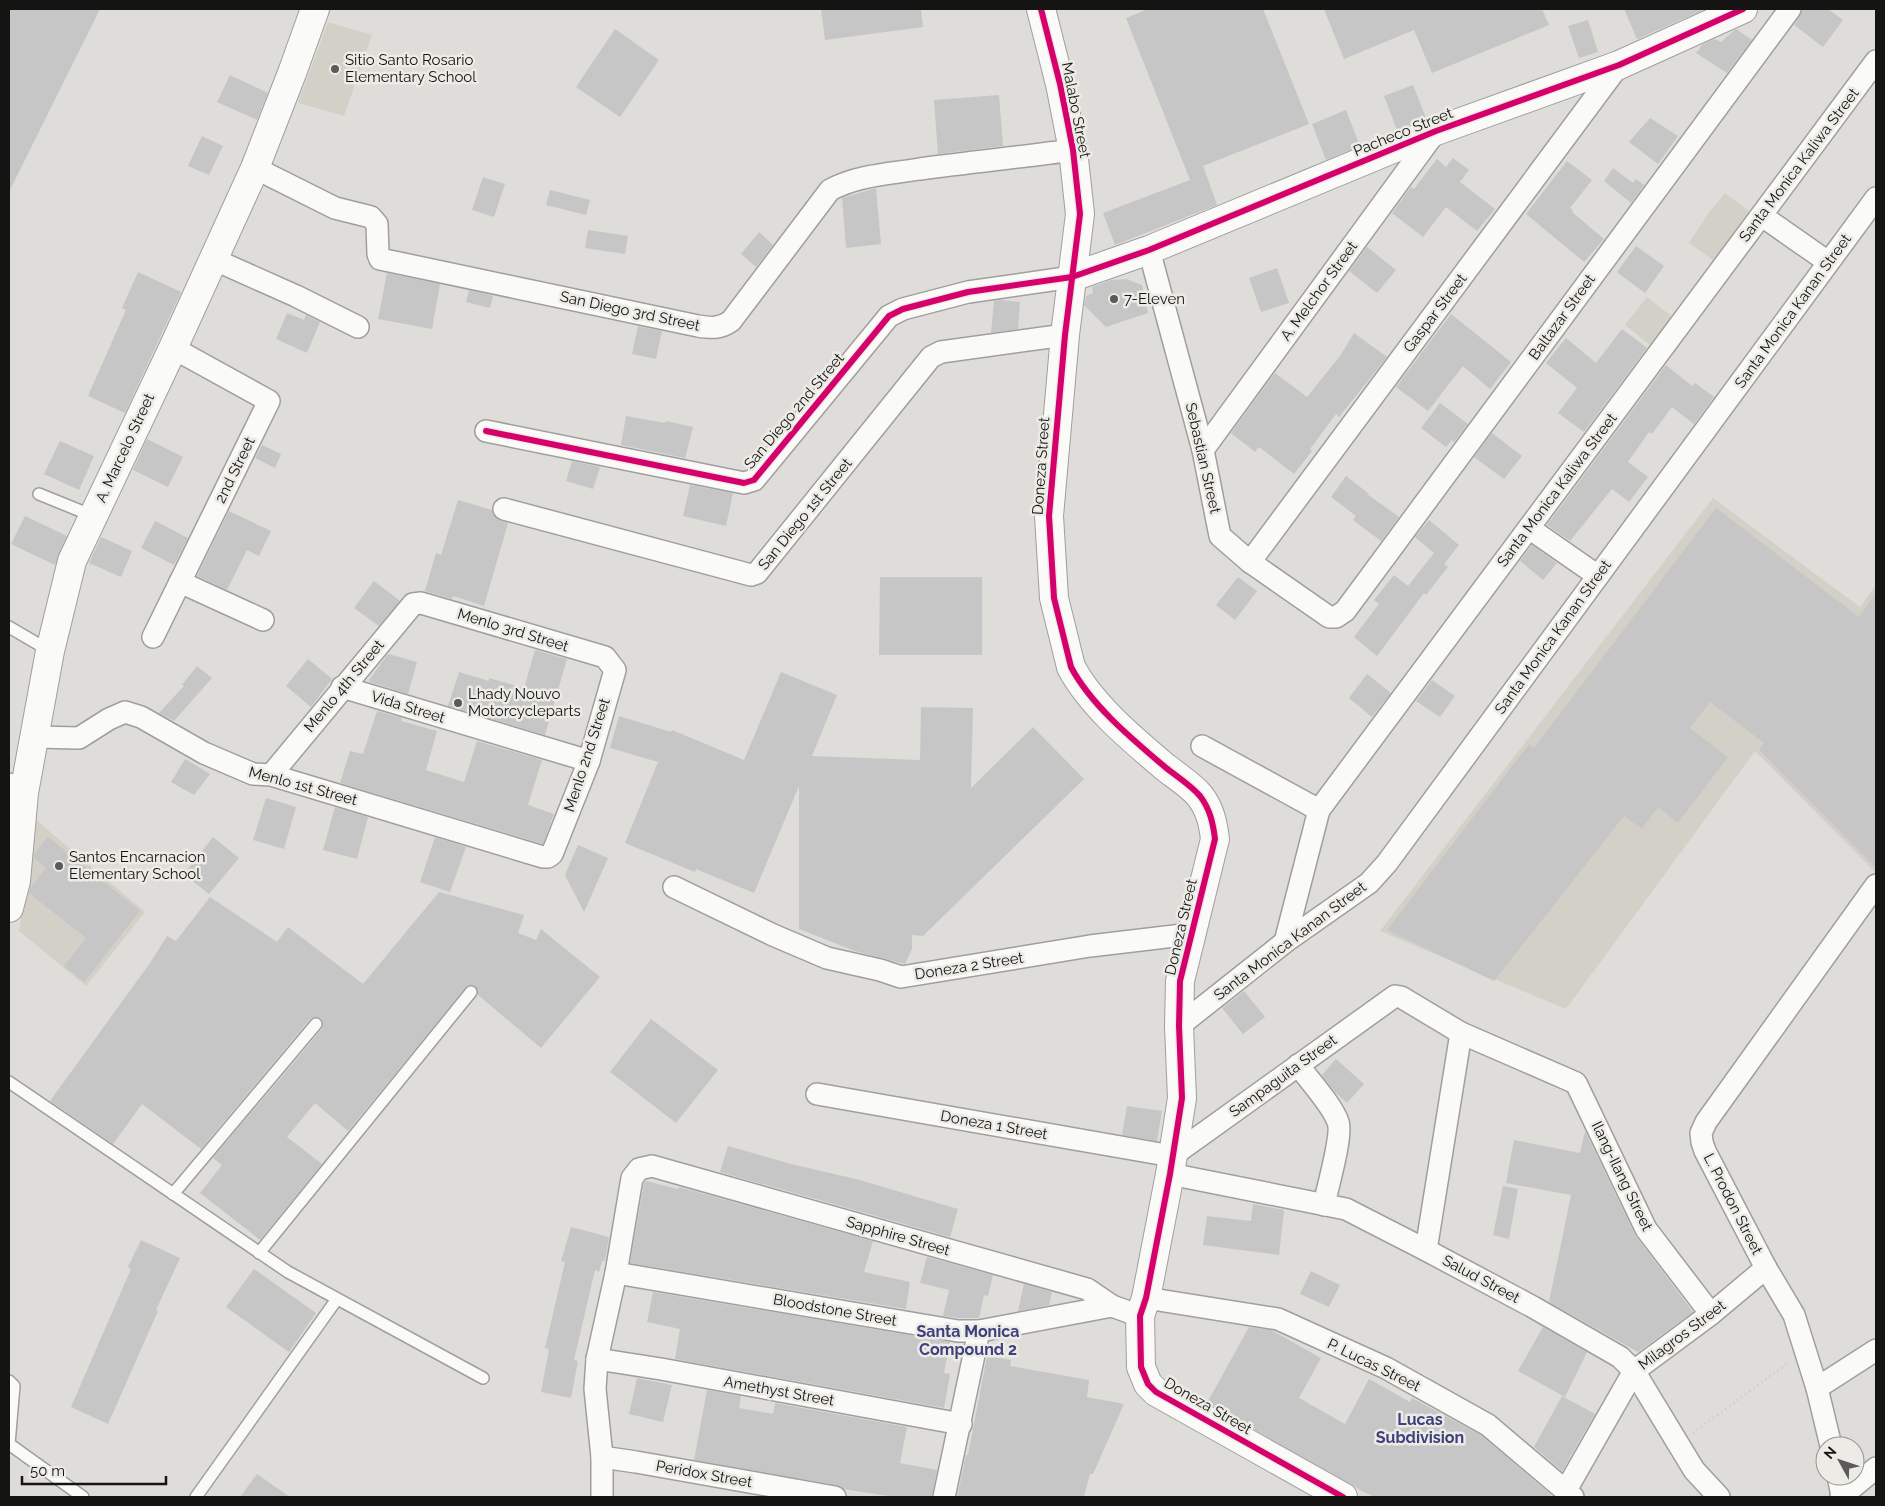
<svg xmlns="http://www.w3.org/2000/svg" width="1885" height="1506" font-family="Raleway,sans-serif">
	<rect width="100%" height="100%" fill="#deddd9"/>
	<g fill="#d2d0c7">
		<polygon points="328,22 372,35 344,116 298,103"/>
		<polygon points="1725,193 1754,215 1720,265 1689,243 1708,214"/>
		<polygon points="1647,297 1675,319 1654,348 1625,325"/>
		<polygon points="1713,498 1860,607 1876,585 1876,873 1755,751 1566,1009 1380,931"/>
		<polygon points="36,820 145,912 86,986 19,931"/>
	</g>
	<g fill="#c7c6c6">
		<polygon points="9,9 100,9 9,192"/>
		<polygon points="821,9 921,9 923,27 825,40"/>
		<polygon points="1148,9 1263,9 1309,124 1203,166 1217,205 1115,245 1103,213 1190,180 1126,18"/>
		<polygon points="1324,9 1542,9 1549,25 1432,73 1414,30 1344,59"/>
		<polygon points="1624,9 1706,9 1637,39"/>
		<polygon points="1802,9 1828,9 1843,20 1823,47 1794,25 1800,16"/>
		<polygon points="1588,20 1598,52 1579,58 1568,26"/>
		<polygon points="615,29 659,60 620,117 576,87"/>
		<polygon points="1736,29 1752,40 1727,73 1696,53 1703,44 1714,39 1721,42"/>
		<polygon points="230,75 268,93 257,120 217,102"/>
		<polygon points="1413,85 1426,118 1397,130 1384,96"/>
		<polygon points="999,95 1003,146 938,154 934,100"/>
		<polygon points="1346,110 1360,146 1326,160 1312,124"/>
		<polygon points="1650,118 1678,136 1658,164 1629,142"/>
		<polygon points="202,136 223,146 209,175 188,166"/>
		<polygon points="1453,158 1469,170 1460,182 1495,209 1477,231 1446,207 1423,237 1392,213 1411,187 1414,189 1437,159 1446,167"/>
		<polygon points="1567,161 1592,180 1570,208 1573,210 1572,212 1604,239 1584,262 1526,214"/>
		<polygon points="1613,168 1633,183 1636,179 1644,185 1631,203 1604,181"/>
		<polygon points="483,177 505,184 494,217 472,210"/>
		<polygon points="876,188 881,244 846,248 842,198"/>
		<polygon points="550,190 590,200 586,215 546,205"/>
		<polygon points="588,230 628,236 625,254 585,248"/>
		<polygon points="759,232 773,245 756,267 741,254"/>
		<polygon points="1636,246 1664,266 1645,293 1617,272"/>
		<polygon points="1367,247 1396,270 1377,293 1349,271"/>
		<polygon points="1277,268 1289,303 1261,312 1249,278"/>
		<polygon points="138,272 181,292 125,413 88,396 126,310 122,308"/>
		<polygon points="387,273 440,284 432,329 378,319"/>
		<polygon points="1126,279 1142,285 1148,313 1106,327 1084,305 1086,296 1093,293 1092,287 1111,280"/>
		<polygon points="469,290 493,296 490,308 466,302"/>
		<polygon points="1000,300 1020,302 1018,329 991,333 994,301"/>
		<polygon points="287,313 304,320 306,315 320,322 307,353 276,339"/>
		<polygon points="1451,314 1511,362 1490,389 1463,366 1428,411 1396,387"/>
		<polygon points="638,326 662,331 656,359 632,354"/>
		<polygon points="1622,329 1647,348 1584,432 1558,413 1577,388 1546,363 1566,338 1596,363"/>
		<polygon points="1354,333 1387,357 1339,417 1336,414 1310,449 1312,451 1294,474 1259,447 1255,452 1231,433 1275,373 1307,397 1340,356"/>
		<polygon points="1666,365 1692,386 1695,383 1714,397 1694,424 1672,407 1652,434 1649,432 1628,462 1648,477 1629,502 1612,489 1570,541 1547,525"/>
		<polygon points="1440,403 1468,424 1454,442 1452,440 1446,447 1421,428"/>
		<polygon points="626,416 665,423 666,421 693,427 685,458 621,445"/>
		<polygon points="1492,433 1522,456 1504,479 1474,457"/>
		<polygon points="147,439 183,457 168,487 133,470"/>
		<polygon points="60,441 94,456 79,490 44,474"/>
		<polygon points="262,445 281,454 275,468 255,458"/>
		<polygon points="572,461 600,467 593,489 566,481"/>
		<polygon points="1346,476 1368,493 1367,494 1399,517 1381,541 1353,520 1356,516 1331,497"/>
		<polygon points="690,485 733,493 726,526 683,516"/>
		<polygon points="458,500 492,510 496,518 508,523 484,606 453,596 452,599 425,591 436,553 441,555"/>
		<polygon points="1716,508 1859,617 1876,593 1876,868 1759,750 1764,743 1710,702 1690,728 1728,757 1678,823 1658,807 1642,829 1624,816 1494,981 1387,930 1529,744 1534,748"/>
		<polygon points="229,511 271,531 259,556 247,550 227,590 197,576"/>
		<polygon points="25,516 67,536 55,565 11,544"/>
		<polygon points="1429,520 1459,545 1444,564 1448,567 1426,595 1424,593 1377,656 1354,637 1379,604 1374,600 1394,575 1408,586 1434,553 1415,537"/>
		<polygon points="155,521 188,538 174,565 141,548"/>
		<polygon points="101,537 132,551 121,577 89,563"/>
		<polygon points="1532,545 1557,563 1543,580 1520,561"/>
		<polygon points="880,577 982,577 982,655 879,655"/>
		<polygon points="1238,577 1257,591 1235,620 1216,605"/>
		<polygon points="374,581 400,601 379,626 354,608"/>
		<polygon points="535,650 567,659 545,735 448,706 459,672 489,681 489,678 524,688"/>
		<polygon points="388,654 417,662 408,694 370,682 369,680"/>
		<polygon points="308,659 332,679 311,707 286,686"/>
		<polygon points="197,666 212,678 174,721 159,713 184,686 182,685"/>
		<polygon points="781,672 837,695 812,756 920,760 921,707 973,708 971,788 1033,727 1084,779 923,936 912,935 912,949 905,964 855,951 799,929 799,786 754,893 696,869 695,872 625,843 658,762 610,748 619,716 671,732 672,730 744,760"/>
		<polygon points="1367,674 1391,693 1372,717 1349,698"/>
		<polygon points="1432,680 1455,696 1440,717 1416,701"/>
		<polygon points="377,711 402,718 401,721 437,731 426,770 464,782 477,741 542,760 528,805 554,814 543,844 340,783 350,751 363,754"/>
		<polygon points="185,759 210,774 194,795 171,782"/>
		<polygon points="266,798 296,807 284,849 253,840"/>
		<polygon points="335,807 368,817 357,859 323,850"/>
		<polygon points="48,837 140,911 84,982 64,966 86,938 29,893 31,887 46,868 34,858 34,854"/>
		<polygon points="213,837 239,858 209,894 184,874"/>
		<polygon points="435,837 466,847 450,892 420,882"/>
		<polygon points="578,845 608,858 584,912 565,875"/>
		<polygon points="439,892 524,915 518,933 536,940 541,929 600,977 541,1048 478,995 478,990 476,987 468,985 348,1131 315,1103 287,1137 322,1164 260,1240 200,1193 222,1165 213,1158 322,1029 323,1022 320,1018 314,1017 310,1019 201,1149 142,1104 113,1144 50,1101 150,963 167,936 176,941 210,897 277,942 288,927 363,984"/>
		<polygon points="1244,991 1265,1017 1243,1034 1222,1008"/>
		<polygon points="651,1019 718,1070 676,1123 610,1072"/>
		<polygon points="1336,1059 1364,1084 1347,1103 1335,1092 1322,1075"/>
		<polygon points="1127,1106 1162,1111 1157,1141 1122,1135"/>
		<polygon points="1585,1131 1635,1235 1693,1312 1638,1352 1549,1302 1571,1195 1506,1183 1514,1140 1580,1153"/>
		<polygon points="728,1146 791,1164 856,1179 958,1209 950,1237 720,1172"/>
		<polygon points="646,1181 678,1189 679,1187 873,1241 864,1272 910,1282 906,1309 630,1263 644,1183"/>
		<polygon points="1503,1186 1518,1189 1509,1239 1493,1235"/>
		<polygon points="1253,1204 1284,1210 1279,1255 1203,1245 1207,1216 1251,1221"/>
		<polygon points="571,1227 609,1237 605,1261 602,1261 599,1272 595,1270 574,1360 578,1361 571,1398 541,1392 549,1349 545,1348 565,1262 561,1261"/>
		<polygon points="141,1240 180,1258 156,1310 158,1311 108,1424 71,1407 131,1269 128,1267"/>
		<polygon points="927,1257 993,1275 988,1296 984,1295 979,1318 959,1318 943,1316 949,1290 920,1283"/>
		<polygon points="254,1269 316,1313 289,1352 226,1307"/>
		<polygon points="1311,1271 1340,1285 1329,1307 1300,1294"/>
		<polygon points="1024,1284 1052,1292 1049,1305 1018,1311"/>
		<polygon points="653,1292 950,1342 944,1373 950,1374 944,1408 675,1359 680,1329 647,1322"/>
		<polygon points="1249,1327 1271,1330 1321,1358 1299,1398 1345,1424 1369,1379 1410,1402 1412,1398 1481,1435 1551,1495 1549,1497 1374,1497 1362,1491 1207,1403"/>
		<polygon points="1543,1327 1587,1352 1565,1397 1518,1371"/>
		<polygon points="987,1356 1011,1360 1010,1366 1089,1380 1087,1397 1124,1404 1093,1474 1090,1474 1084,1497 957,1497 966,1455 968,1455"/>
		<polygon points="637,1378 672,1385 663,1422 629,1414"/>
		<polygon points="707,1390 741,1396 739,1408 773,1414 775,1403 907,1427 900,1463 937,1470 932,1497 896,1497 862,1492 844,1489 837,1485 694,1460"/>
		<polygon points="1562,1396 1595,1414 1562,1471 1534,1447"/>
		<polygon points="257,1474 290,1497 240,1497"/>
	</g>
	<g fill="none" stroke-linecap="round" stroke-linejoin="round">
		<g stroke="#a09f9c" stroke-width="14">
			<g id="service">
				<polyline points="39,494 93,516"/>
				<polyline points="9,627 50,651"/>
				<polyline points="9,1082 288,1272 483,1378"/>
				<polyline points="173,1194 316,1024"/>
				<polyline points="259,1253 471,992"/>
				<polyline points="9,1381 14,1386 9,1444"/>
				<polyline points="9,1444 83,1497"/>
				<polyline points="196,1497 337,1299"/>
			</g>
		</g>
		<g stroke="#a09f9c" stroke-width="24">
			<g id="minor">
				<path d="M255 168 335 208 371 217 377 224 378 254 380 259 698 326C711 328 720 329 731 321L830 190C858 175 889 174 920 169 971 162 1022 157 1073 150"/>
				<polyline points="1762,216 1828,262"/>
				<polyline points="1149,250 1203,450 1220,536 1250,562 1329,617 1336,617 1345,611 1790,9"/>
				<polyline points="213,259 296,296 358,327"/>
				<polyline points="486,431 744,483 754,480 889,316 903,309 968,292 1072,277"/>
				<polyline points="1203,450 1436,131"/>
				<polyline points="504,509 751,575 757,573 931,357 941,352 1065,335"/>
				<polyline points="1529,528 1598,576"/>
				<polyline points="1250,562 1619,65"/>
				<polyline points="180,582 263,620"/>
				<polyline points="153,637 269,401 173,348"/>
				<polyline points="342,687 589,761"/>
				<polyline points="35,737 79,738 109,719 125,712 141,717 204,753 253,774 271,775 543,857 548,857 552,854 589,761 615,670 605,657 421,603 413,604 271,775"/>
				<polyline points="1202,746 1319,810"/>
				<polyline points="9,784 24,793"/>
				<polyline points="674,887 773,935 827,958 880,970 901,977 1090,946 1191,934"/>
				<polyline points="1285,942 1319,810 1876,61"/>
				<polyline points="1179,1026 1285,942 1369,883 1387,863 1876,198"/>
				<path d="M1298 1065C1309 1080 1333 1106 1338 1122 1343 1135 1327 1189 1324 1205"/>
				<polyline points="817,1094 1172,1156 1395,996 1401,997 1461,1033 1576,1083 1646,1229 1711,1314"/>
				<polyline points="1170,1174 1346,1209 1426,1250 1533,1307 1620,1357 1634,1371 1694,1470 1719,1497"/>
				<polyline points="1426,1250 1461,1033"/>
				<polyline points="616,1273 958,1331 979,1331 1112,1306"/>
				<polyline points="1146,1298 1278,1319 1386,1368 1488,1425 1573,1497"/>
				<polyline points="597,1359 661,1369 961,1424"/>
				<polyline points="1817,1388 1876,1350"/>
				<polyline points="1831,1446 1817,1388 1794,1315 1766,1268 1705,1151 1702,1142 1701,1133 1706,1122 1876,885"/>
				<polyline points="602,1457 636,1462 835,1497"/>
				<polyline points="1838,1476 1842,1496"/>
				<polyline points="1566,1490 1634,1371 1711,1314 1766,1268"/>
				<polyline points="602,1497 602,1457 595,1389 597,1359 616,1273 632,1178 639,1169 652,1166 1087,1289 1112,1306 1140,1316"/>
				<polyline points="944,1497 979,1331"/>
				<polyline points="1841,1497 1876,1468"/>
			</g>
		</g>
		<g stroke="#a09f9c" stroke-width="30">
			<g id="tertiary">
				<path d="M1041 9 1060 84 1073 150 1080 214 1065 335 1049 516 1054 598 1071 667C1091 705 1132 739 1165 767 1176 776 1191 785 1200 796 1210 809 1213 823 1215 839L1180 981 1179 1026 1182 1098 1170 1174 1146 1298 1140 1316 1141 1367 1148 1384 1156 1392 1343 1497"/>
				<polyline points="1072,277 1149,250 1436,131 1619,65 1743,9"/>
				<polyline points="9,908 16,881 24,793 50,651 72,561 173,348 255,168 292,73 315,9"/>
			</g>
		</g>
		<polyline stroke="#cacaca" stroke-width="3" stroke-dasharray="1 4" stroke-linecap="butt" points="1693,1433 1788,1363"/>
		<use href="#service" stroke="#fafaf9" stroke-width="11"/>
		<use href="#minor" stroke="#fafaf9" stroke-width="21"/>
		<use href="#tertiary" stroke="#fafaf9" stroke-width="28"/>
		<g stroke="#ecebe5" stroke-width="9">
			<g id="cycleway">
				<path d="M1041 9 1060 84 1073 150 1080 214 1065 335 1049 516 1054 598 1071 667C1091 705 1132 739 1165 767 1176 776 1191 785 1200 796 1210 809 1213 823 1215 839L1180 981 1179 1026 1182 1098 1170 1174 1146 1298 1140 1316 1141 1367 1148 1384 1156 1392 1343 1497"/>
				<polyline points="486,431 744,483 754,480 889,316 903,309 968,292 1072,277 1149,250 1436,131 1619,65 1743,9"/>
			</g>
		</g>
		<use href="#cycleway" stroke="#d6006c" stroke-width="6"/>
	</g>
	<g fill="#5b5a58" stroke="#ecebe5" stroke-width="2">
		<circle cx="335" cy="69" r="5"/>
		<circle cx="1114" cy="299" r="5"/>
		<circle cx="458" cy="703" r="5"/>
		<circle cx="59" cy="866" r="5"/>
	</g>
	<g text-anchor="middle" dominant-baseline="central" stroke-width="5" stroke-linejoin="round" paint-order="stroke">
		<g font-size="15" fill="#141412" stroke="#ecebe5" text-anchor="start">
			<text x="345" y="60">Sitio Santo Rosario<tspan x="345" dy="17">Elementary School</tspan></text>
			<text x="1124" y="299">7-Eleven</text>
			<text x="468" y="694">Lhady Nouvo<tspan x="468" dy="17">Motorcycleparts</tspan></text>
			<text x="69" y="857">Santos Encarnacion<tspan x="69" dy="17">Elementary School</tspan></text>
		</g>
		<g font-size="15" fill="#141412" stroke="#ecebe5">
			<text transform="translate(1076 110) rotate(79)">Malabo Street</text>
			<text transform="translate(1403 132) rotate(-22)">Pacheco Street</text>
			<text transform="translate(1799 165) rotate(-53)">Santa Monica Kaliwa Street</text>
			<text transform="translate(1319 291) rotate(-54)">A. Melchor Street</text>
			<text transform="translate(630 311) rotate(12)">San Diego 3rd Street</text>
			<text transform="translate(1793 311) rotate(-54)">Santa Monica Kanan Street</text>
			<text transform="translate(1435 313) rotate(-53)">Gaspar Street</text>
			<text transform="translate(1562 317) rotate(-54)">Baltazar Street</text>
			<text transform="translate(794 411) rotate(-50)">San Diego 2nd Street</text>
			<text transform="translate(125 448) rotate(-65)">A. Marcelo Street</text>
			<text transform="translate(1203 458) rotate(77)">Sebastian Street</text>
			<text transform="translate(1041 466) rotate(-86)">Doneza Street</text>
			<text transform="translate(235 470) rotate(-64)">2nd Street</text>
			<text transform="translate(1557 490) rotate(-53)">Santa Monica Kaliwa Street</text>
			<text transform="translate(805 514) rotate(-51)">San Diego 1st Street</text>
			<text transform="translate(513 630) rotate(17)">Menlo 3rd Street</text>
			<text transform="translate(1553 637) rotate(-54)">Santa Monica Kanan Street</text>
			<text transform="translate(344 686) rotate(-50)">Menlo 4th Street</text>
			<text transform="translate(408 707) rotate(17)">Vida Street</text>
			<text transform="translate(587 755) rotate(-72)">Menlo 2nd Street</text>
			<text transform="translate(303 786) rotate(15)">Menlo 1st Street</text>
			<text transform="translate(1181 927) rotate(-77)">Doneza Street</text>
			<text transform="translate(1290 941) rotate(-37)">Santa Monica Kanan Street</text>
			<text transform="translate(969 966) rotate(-9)">Doneza 2 Street</text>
			<text transform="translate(1283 1076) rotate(-36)">Sampaguita Street</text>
			<text transform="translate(994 1125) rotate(10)">Doneza 1 Street</text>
			<text transform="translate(1622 1176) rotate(64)">Ilang-Ilang Street</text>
			<text transform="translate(1733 1204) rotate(63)">L. Prodon Street</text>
			<text transform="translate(898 1236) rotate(16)">Sapphire Street</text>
			<text transform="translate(1481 1279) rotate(28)">Salud Street</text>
			<text transform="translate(835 1310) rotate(10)">Bloodstone Street</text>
			<text transform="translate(1682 1335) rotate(-37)">Milagros Street</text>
			<text transform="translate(1374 1365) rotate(26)">P. Lucas Street</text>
			<text transform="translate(779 1391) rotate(10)">Amethyst Street</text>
			<text transform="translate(1208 1406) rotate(30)">Doneza Street</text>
			<text transform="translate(704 1474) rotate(10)">Peridox Street</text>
		</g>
		<g font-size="16" font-weight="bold" fill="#3f417e" stroke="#ecebe5">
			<text x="968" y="1331">Santa Monica<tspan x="968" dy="18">Compound 2</tspan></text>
			<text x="1420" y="1419">Lucas<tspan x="1420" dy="18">Subdivision</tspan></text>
		</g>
	</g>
	<rect width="1885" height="1506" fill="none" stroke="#141412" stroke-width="20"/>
	<g transform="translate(1840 1461) rotate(310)"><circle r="24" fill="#ecebe5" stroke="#969591"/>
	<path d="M0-4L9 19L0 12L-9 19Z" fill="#5b5a58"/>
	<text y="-8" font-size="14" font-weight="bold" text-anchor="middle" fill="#141412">N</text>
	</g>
	<path d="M22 1476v8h144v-8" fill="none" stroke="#141412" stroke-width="2.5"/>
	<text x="30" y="1476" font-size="15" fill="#141412" stroke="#ecebe5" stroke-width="4" paint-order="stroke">50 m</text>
</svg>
